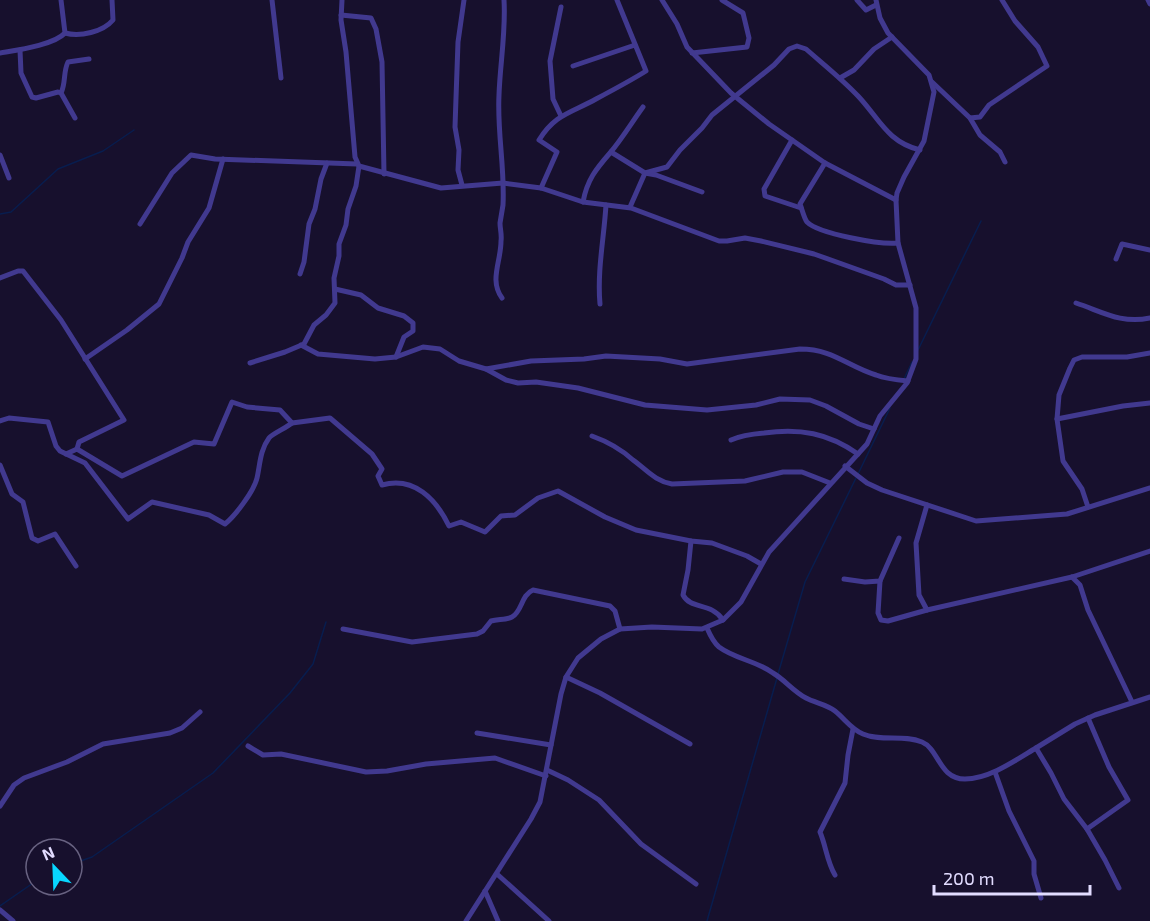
<svg xmlns="http://www.w3.org/2000/svg" width="1150" height="921" font-family="'Exo 2',sans-serif">
	<rect width="100%" height="100%" fill="#17102d"/>
	<g fill="none" stroke-linecap="round" stroke-linejoin="round">
		<g stroke="#081d4e" stroke-width="1.5">
			<polyline points="0,214 11,212 58,169 103,151 134,130"/>
			<polyline points="918,350 981,221"/>
			<polyline points="904,379 912,362"/>
			<polyline points="858,474 890,408"/>
			<polyline points="778,674 805,582 856,478"/>
			<polyline points="72,864 92,857 213,773 290,693 313,664 326,622"/>
			<polyline points="0,906 36,881"/>
			<polyline points="707,921 777,678"/>
		</g>
		<g stroke="#41398f" stroke-width="5">
			<polyline points="272,0 281,78"/>
			<polyline points="342,0 341,20 346,52 355,157 359,166 441,188 503,183 541,188 583,202 631,208 719,241 727,241 745,238 761,241 814,254 884,279 896,285 910,285"/>
			<polyline points="662,0 677,24 687,47 731,93 769,124 825,163 896,200"/>
			<polyline points="857,0 866,10 876,5"/>
			<polyline points="1148,0 1150,4"/>
			<polyline points="341,15 371,18 376,29 382,62 384,174"/>
			<path d="M65 33C80 37 103 32 113 20L112 0"/>
			<polyline points="20,50 21,73 32,97 36,98 58,92 61,93 75,118"/>
			<path d="M0 53C17 50 54 45 65 33L61 0"/>
			<polyline points="692,53 747,47 749,38 743,13 722,0"/>
			<polyline points="573,66 635,45"/>
			<polyline points="840,78 854,70 874,49 892,37"/>
			<polyline points="932,82 970,118 980,135 1000,152 1005,162"/>
			<path d="M61 93C66 83 63 72 68 62L89 59"/>
			<polyline points="561,116 553,99 550,61 561,7"/>
			<polyline points="970,118 980,117 989,105 1047,66 1038,47 1015,21 1002,0"/>
			<polyline points="792,140 764,189 765,196 801,208"/>
			<polyline points="611,152 645,173 656,175 702,192"/>
			<polyline points="0,155 9,178"/>
			<path d="M825 163 800 204C802 209 804 218 807 222 819 234 881 245 898 243"/>
			<polyline points="462,185 458,170 459,150 455,127 456,98 458,42 464,0"/>
			<path d="M541 188 557 152 539 140C555 114 571 113 596 99 613 90 630 81 646 71L617 0"/>
			<path d="M583 202C587 180 596 169 610 153 622 139 632 122 643 107"/>
			<path d="M630 207 645 173 667 167 680 150 702 128 712 115 774 65 789 49 797 46 806 49C823 64 842 79 858 96 879 118 887 142 920 150"/>
			<polyline points="140,224 172,173 191,155 215,159 357,164"/>
			<polyline points="1116,259 1122,244 1150,250"/>
			<polyline points="300,274 304,262 309,224 315,209 321,179 327,163"/>
			<polyline points="0,278 18,271 23,271 61,320 124,420 79,442 77,449"/>
			<polyline points="335,289 361,295 378,308 404,316 413,323 413,331 404,337 396,357"/>
			<path d="M502 298C489 280 501 262 501 241 502 235 500 229 500 223 501 217 502 211 503 205 505 168 497 132 499 95 500 64 506 32 504 0"/>
			<path d="M1076 303C1103 312 1121 324 1150 318"/>
			<path d="M600 304C597 271 604 238 606 205"/>
			<polyline points="301,345 318,354 375,359 396,357 423,347 440,349 459,361 486,369 506,380 518,383 536,382 578,388 645,405 707,410 756,405 780,399 810,400 826,406 859,424 874,429"/>
			<polyline points="85,359 127,330 159,304 182,258 188,242 209,208 223,159"/>
			<polyline points="250,363 285,352 304,344 314,325 326,315 335,303 334,278 339,256 339,244 346,225 348,209 356,186 359,166"/>
			<path d="M486 369 531 361 584 359 606 356 660 359 687 364 800 349C833 349 847 366 876 375 886 379 897 380 908 381"/>
			<polyline points="1057,419 1123,406 1150,403"/>
			<path d="M0 421 9 418 48 422 56 446 60 451 85 463 128 519 152 502 209 515 225 524C235 516 254 491 257 478 260 465 260 450 269 438 272 434 286 428 292 423"/>
			<path d="M592 436C606 441 622 450 633 460 647 470 655 481 672 484L745 481 783 472H802L830 483"/>
			<path d="M731 440C742 435 752 434 764 433 800 428 828 433 858 454"/>
			<path d="M66 454 77 449 122 476 194 442 214 444 232 402 247 407 280 410 292 423 330 418 372 454 382 469 378 476 382 485C414 476 436 499 449 526L461 522 485 532 501 516 515 515 538 498 558 491 605 517 636 530 691 541 712 543 747 556 761 564"/>
			<polyline points="0,465 12,494 23,502 32,538 38,541 55,534 76,566"/>
			<polyline points="845,466 867,483 882,490 976,521 1067,514 1150,488"/>
			<polyline points="1088,507 1082,489 1063,461 1057,419 1059,395 1070,368 1074,360 1082,357 1127,357 1150,353"/>
			<path d="M691 541 688 570 683 595C691 610 711 602 723 620"/>
			<polyline points="1072,577 1080,585 1088,610 1132,702"/>
			<polyline points="844,579 865,582 880,581 899,538"/>
			<polyline points="880,581 878,613 881,620 888,621 927,610 1072,577 1150,551"/>
			<polyline points="927,610 919,595 916,543 927,505"/>
			<path d="M707 628C710 635 713 642 719 647 735 659 757 661 773 673 785 680 793 691 806 698 815 703 826 704 835 711 845 719 851 729 863 734 882 742 903 734 922 742 939 749 939 779 965 779 989 779 1016 760 1036 748L1051 773 1064 799 1087 829 1105 860 1119 888"/>
			<path d="M343 629 412 642 477 634 483 631 491 621C498 619 506 620 512 617 522 612 521 595 533 590L610 606 615 611 620 629"/>
			<polyline points="566,677 600,693 690,744"/>
			<polyline points="477,733 551,745"/>
			<polyline points="248,746 263,755 281,754 366,772 387,771 426,764 495,758 546,776"/>
			<polyline points="1036,748 1075,724 1095,715 1150,697"/>
			<polyline points="547,770 568,780 599,800 641,844 696,884"/>
			<polyline points="995,772 1009,811 1034,861 1034,874 1041,898"/>
			<polyline points="0,806 14,785 24,778 67,762 103,744 170,733 182,728 200,712"/>
			<polyline points="1087,829 1128,800 1109,767 1088,718"/>
			<polyline points="497,874 549,921"/>
			<path d="M835 875C827 862 826 846 820 832L845 783 848 755 853 729"/>
			<polyline points="485,891 498,921"/>
			<polyline points="0,910 13,921"/>
			<polyline points="466,921 531,819 540,802 561,694 566,677 578,658 601,639 620,629 652,627 702,629 723,620 741,602 769,552 867,444 880,416 907,383 916,359 916,308 898,243 896,200 897,193 904,177 924,141 934,92 929,75 888,33 880,18 876,0"/>
		</g>
	</g>
	<g transform="translate(54 867) rotate(337)"><circle r="28" fill="#17102d" stroke="#686281" stroke-width="1.5"/>
	<path d="M0-4.5L10 22L0 15L-10 22Z" fill="#08d7ff"/>
	<text y="-9" font-size="16" font-weight="bold" text-anchor="middle" fill="#e2dcff">N</text>
	</g>
	<path d="M934 885v9h156v-9" fill="none" stroke="#e2dcff" stroke-width="3"/>
	<text x="943" y="885" font-size="18" fill="#e2dcff" stroke="#17102d" stroke-width="4.5" paint-order="stroke">200 m</text>
</svg>
